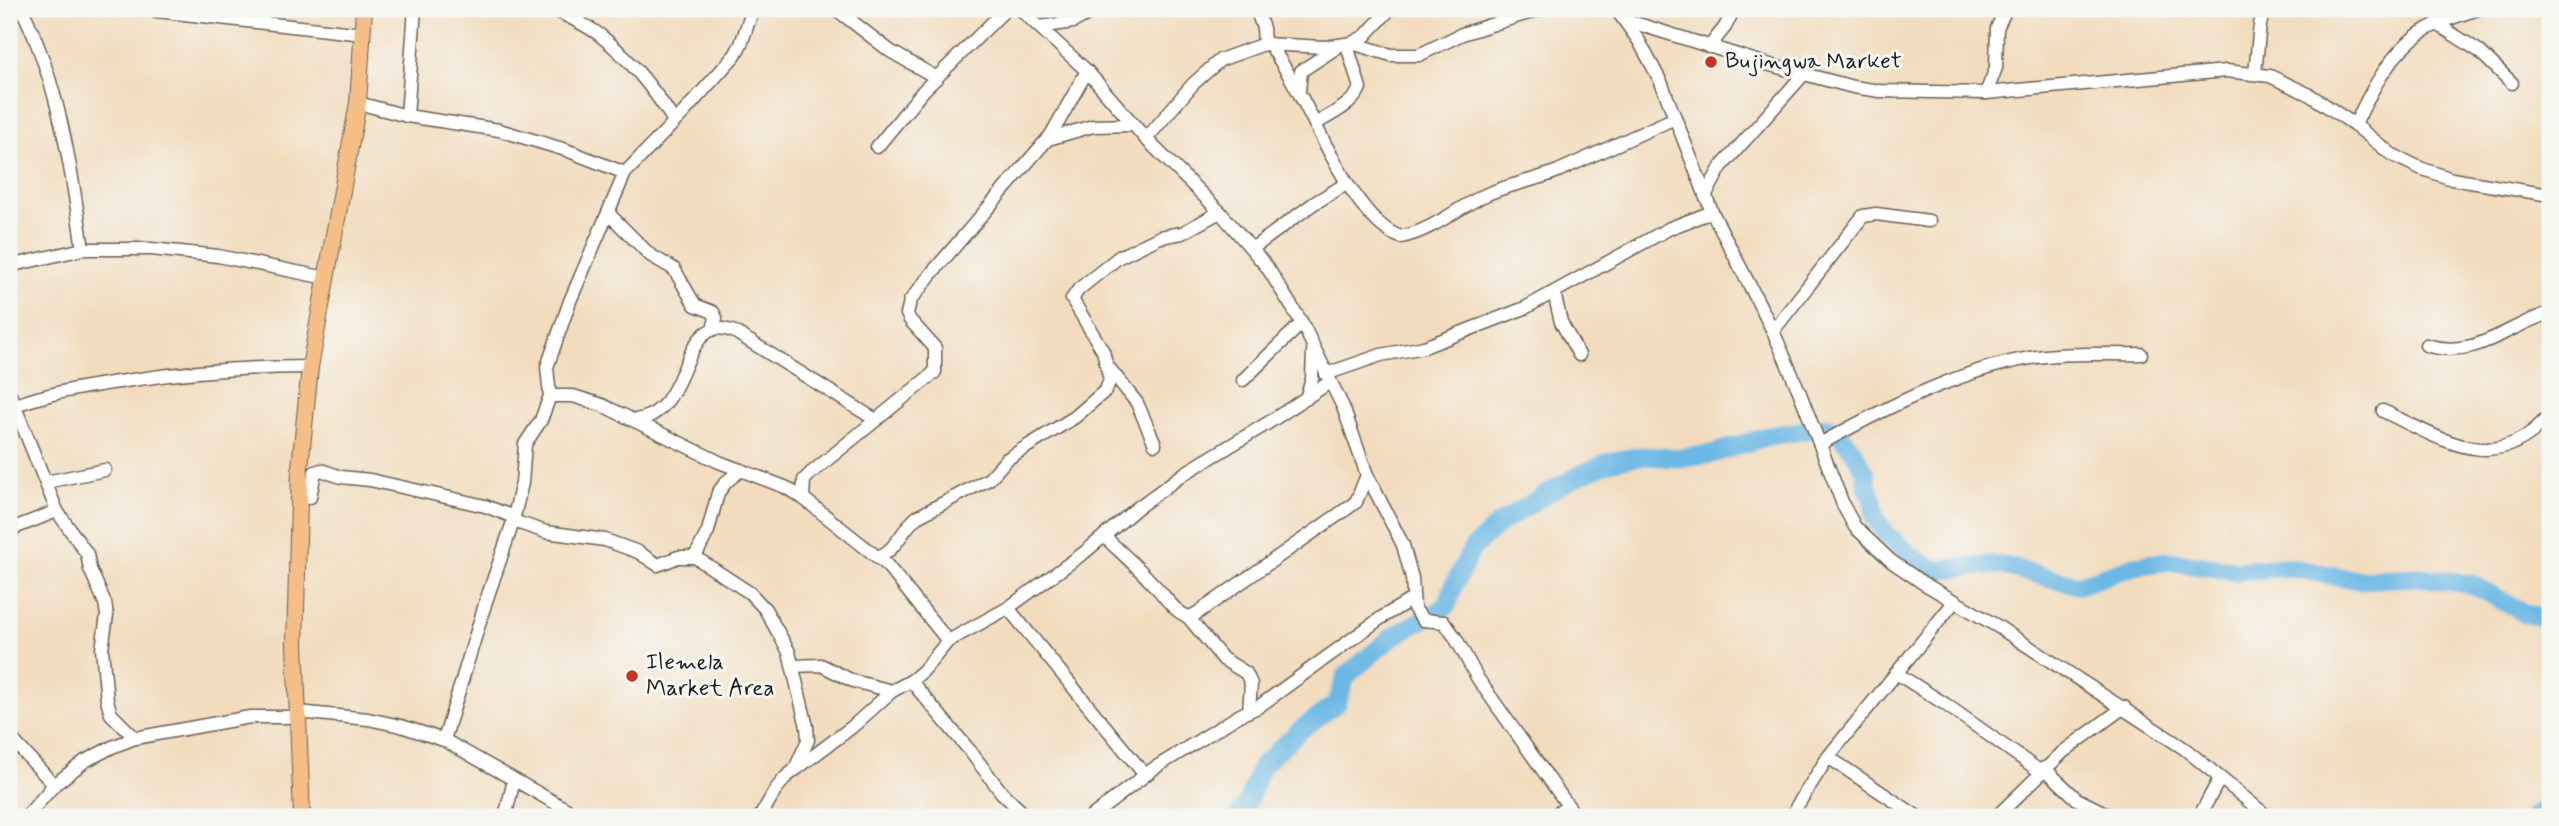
<svg xmlns="http://www.w3.org/2000/svg" width="2559" height="826" font-family="Mynerve,sans-serif">
	<rect width="100%" height="100%" fill="#f6f6f2"/>
	<filter id="ink" filterUnits="userSpaceOnUse"><feTurbulence type="fractalNoise" baseFrequency=".0143" numOctaves="2"/><feDisplacementMap in="SourceGraphic" scale="14" xChannelSelector="R" yChannelSelector="G"/><feConvolveMatrix kernelMatrix="1 2 1 2 8 2 1 2 1" color-interpolation-filters="sRGB"/></filter>
	<filter id="wash" filterUnits="userSpaceOnUse"><feTurbulence type="fractalNoise" baseFrequency=".00686" numOctaves="4" result="noise"/><feDisplacementMap in="SourceGraphic" scale="28" xChannelSelector="R" yChannelSelector="G"/><feGaussianBlur stdDeviation="1.57" result="paint"/><feColorMatrix in="noise" values="0 0 0 0 0 0 0 0 0 0 0 0 0 0 0 0 0 1.4 0 .05"/><feComposite in="paint" operator="in"/></filter>
	<g filter="url(#wash)">
		<rect width="100%" height="100%" fill="#f2dcbd"/>
		<g fill="none" stroke-linecap="round" stroke-linejoin="round">
			<g stroke="#6cb8e5" stroke-width="19">
				<polyline points="1237,817 1247,803 1262,765 1299,731 1337,703 1346,676 1392,637 1447,606 1454,585 1472,549 1500,523 1554,489 1582,474 1609,462 1640,456 1681,458 1712,454 1768,436 1827,427 1839,434 1854,452 1865,472 1868,489 1873,500 1875,518 1886,534 1914,558 1936,570 1988,565 2004,566 2078,585 2135,566 2168,561 2238,571 2285,567 2358,580 2419,577 2474,585 2524,613 2542,618 2550,614"/>
				<polyline points="2532,817 2550,806"/>
			</g>
		</g>
	</g>
	<g filter="url(#ink)">
		<g fill="none" stroke-linecap="round" stroke-linejoin="round">
			<g stroke="#675f54" stroke-width="15">
				<g id="minor">
					<path d="M22 9C59 85 71 166 83 249"/>
					<polyline points="139,9 363,34"/>
					<path d="M553 9C569 17 587 25 601 36 629 58 655 91 674 121"/>
					<polyline points="836,9 890,51 937,78"/>
					<polyline points="1020,9 1087,71 1146,139 1220,212 1267,267 1302,323 1343,407 1367,475 1403,545 1412,578 1414,608 1423,620 1444,622 1455,637 1478,679 1576,817"/>
					<polyline points="1256,9 1263,28 1264,44"/>
					<polyline points="1616,9 1639,41 1661,82 1712,212 1773,331 1799,391 1844,507 1855,527 1891,561 1923,583 1997,626 2185,749 2268,817"/>
					<polyline points="2420,9 2452,18"/>
					<polyline points="1625,20 1763,63 1853,87 1880,91 1986,93 2226,71 2270,76 2310,95 2355,125 2391,154 2420,168 2452,179 2550,195"/>
					<polyline points="2437,24 2479,51 2512,83"/>
					<polyline points="1040,27 1073,22 1097,9"/>
					<polyline points="1352,43 1391,55 1419,55 1462,34 1541,9"/>
					<path d="M1270 44C1280 61 1291 77 1300 95 1321 133 1358 223 1401 237 1432 231 1457 208 1485 195 1509 184 1534 181 1558 171L1675 118"/>
					<polyline points="1709,47 1725,27 1734,9"/>
					<polyline points="2255,73 2260,24 2265,9"/>
					<polyline points="1299,91 1301,71 1336,48"/>
					<polyline points="1986,93 1996,68 1997,28 2006,9"/>
					<polyline points="358,103 407,116 499,130 566,150 625,173"/>
					<polyline points="407,116 415,9"/>
					<path d="M1315 124C1330 115 1353 105 1360 88L1347 45"/>
					<path d="M2355 125C2370 92 2391 52 2422 32 2440 21 2459 15 2478 9"/>
					<polyline points="1048,139 1093,126 1133,125"/>
					<polyline points="1146,139 1193,84 1220,60 1264,44 1325,47 1352,43 1365,36 1390,9"/>
					<polyline points="877,147 923,91 1006,9"/>
					<polyline points="1705,196 1721,167 1804,74"/>
					<polyline points="609,214 650,255 674,269 695,305 713,312 716,318 713,329"/>
					<polyline points="1253,248 1313,204 1346,184"/>
					<polyline points="9,266 83,249 151,249 218,256 326,278"/>
					<polyline points="1554,293 1561,322 1579,355"/>
					<polyline points="1773,331 1863,216 1876,214 1929,221"/>
					<path d="M2426 345C2476 360 2506 326 2550 313"/>
					<polyline points="1109,368 1137,403 1155,444"/>
					<polyline points="1326,374 1381,355 1424,347 1525,308 1670,228 1712,212"/>
					<polyline points="1243,380 1302,323"/>
					<polyline points="9,392 57,511 87,554 90,569 105,603 107,615 102,649 107,700 111,714 135,738"/>
					<polyline points="550,396 573,396 602,405 719,462 785,487 803,498 886,564 948,641"/>
					<polyline points="1306,399 1312,379 1313,351"/>
					<path d="M10 407C50 392 90 386 132 380 192 371 250 367 310 367"/>
					<path d="M2383 411C2444 440 2497 478 2550 414"/>
					<path d="M636 420C686 413 680 339 714 329 720 327 729 330 735 332L876 420"/>
					<path d="M1820 444C1885 408 1970 364 2045 356 2076 352 2110 355 2141 354"/>
					<polyline points="46,482 105,470"/>
					<polyline points="803,498 804,480 811,473 935,372 935,348 910,320 907,314 910,301 931,274 1051,135 1087,71"/>
					<polyline points="299,500 310,497 315,472 321,470 341,477 370,480 437,495 485,506 514,517"/>
					<polyline points="513,521 546,532 605,540 638,552 658,565 678,557 695,557 750,593 765,609 789,652 807,727 808,740 795,769"/>
					<polyline points="9,530 57,511"/>
					<path d="M1104 536C1120 552 1137 566 1152 583 1165 595 1172 610 1188 617L1196 614 1345 510 1356 502 1367 475"/>
					<polyline points="695,557 708,531 718,493 726,482 741,470"/>
					<path d="M878 557C897 550 902 529 917 517L989 479 1007 459 1075 417 1106 390 1110 380 1103 351 1072 299 1079 289 1119 257 1160 237 1182 233 1220 212"/>
					<polyline points="1008,608 1145,775"/>
					<polyline points="1188,617 1223,659 1246,673 1251,684 1249,711"/>
					<polyline points="792,666 821,665 853,681 892,691"/>
					<polyline points="1896,673 1945,704 2041,772"/>
					<polyline points="911,681 970,751 1002,793 1027,817"/>
					<polyline points="298,712 368,719 401,726 444,740 580,817"/>
					<polyline points="9,736 54,785"/>
					<polyline points="444,740 486,601 512,525 522,483 525,444 541,420 550,396 547,367 570,301 625,173 685,111 735,55 741,44 753,9"/>
					<polyline points="1828,757 1918,817"/>
					<polyline points="2044,768 2077,799 2113,817"/>
					<polyline points="26,817 54,785 85,761 112,747 135,738 250,717 299,717"/>
					<polyline points="505,817 514,780"/>
					<polyline points="760,817 776,789 787,776 852,727 892,691 911,681 923,671 948,641 1008,608 1085,552 1137,508 1185,473 1268,423 1330,382"/>
					<polyline points="1091,817 1153,769 1240,715 1258,707 1381,618 1412,599"/>
					<polyline points="1550,817 1568,807"/>
					<polyline points="1792,817 1797,806 1828,757 1955,601"/>
					<polyline points="1996,817 2063,752 2124,707"/>
					<polyline points="2199,817 2220,778"/>
				</g>
			</g>
			<g stroke="#675f54" stroke-width="18">
				<polyline id="major" points="302,817 295,644 300,467 310,367 358,103 364,9"/>
			</g>
			<use href="#minor" stroke="#fff" stroke-width="12"/>
			<use href="#major" stroke="#f6be87" stroke-width="16"/>
		</g>
	</g>
	<g fill="#c8321e" stroke="#f6f6f2" stroke-width="2.5">
		<circle cx="1711" cy="62" r="7"/>
		<circle cx="632" cy="676" r="7"/>
	</g>
	<g text-anchor="middle" dominant-baseline="central" stroke-width="6" stroke-linejoin="round" paint-order="stroke">
		<g font-size="23" fill="#1c1c1c" stroke="#f6f6f2" text-anchor="start">
			<text x="1725" y="62">Bujingwa Market</text>
			<text x="646" y="663">Ilemela<tspan x="646" dy="26">Market Area</tspan></text>
		</g>
	</g>
	<rect width="2559" height="826" fill="none" stroke="#f6f6f2" stroke-width="35"/>
</svg>
